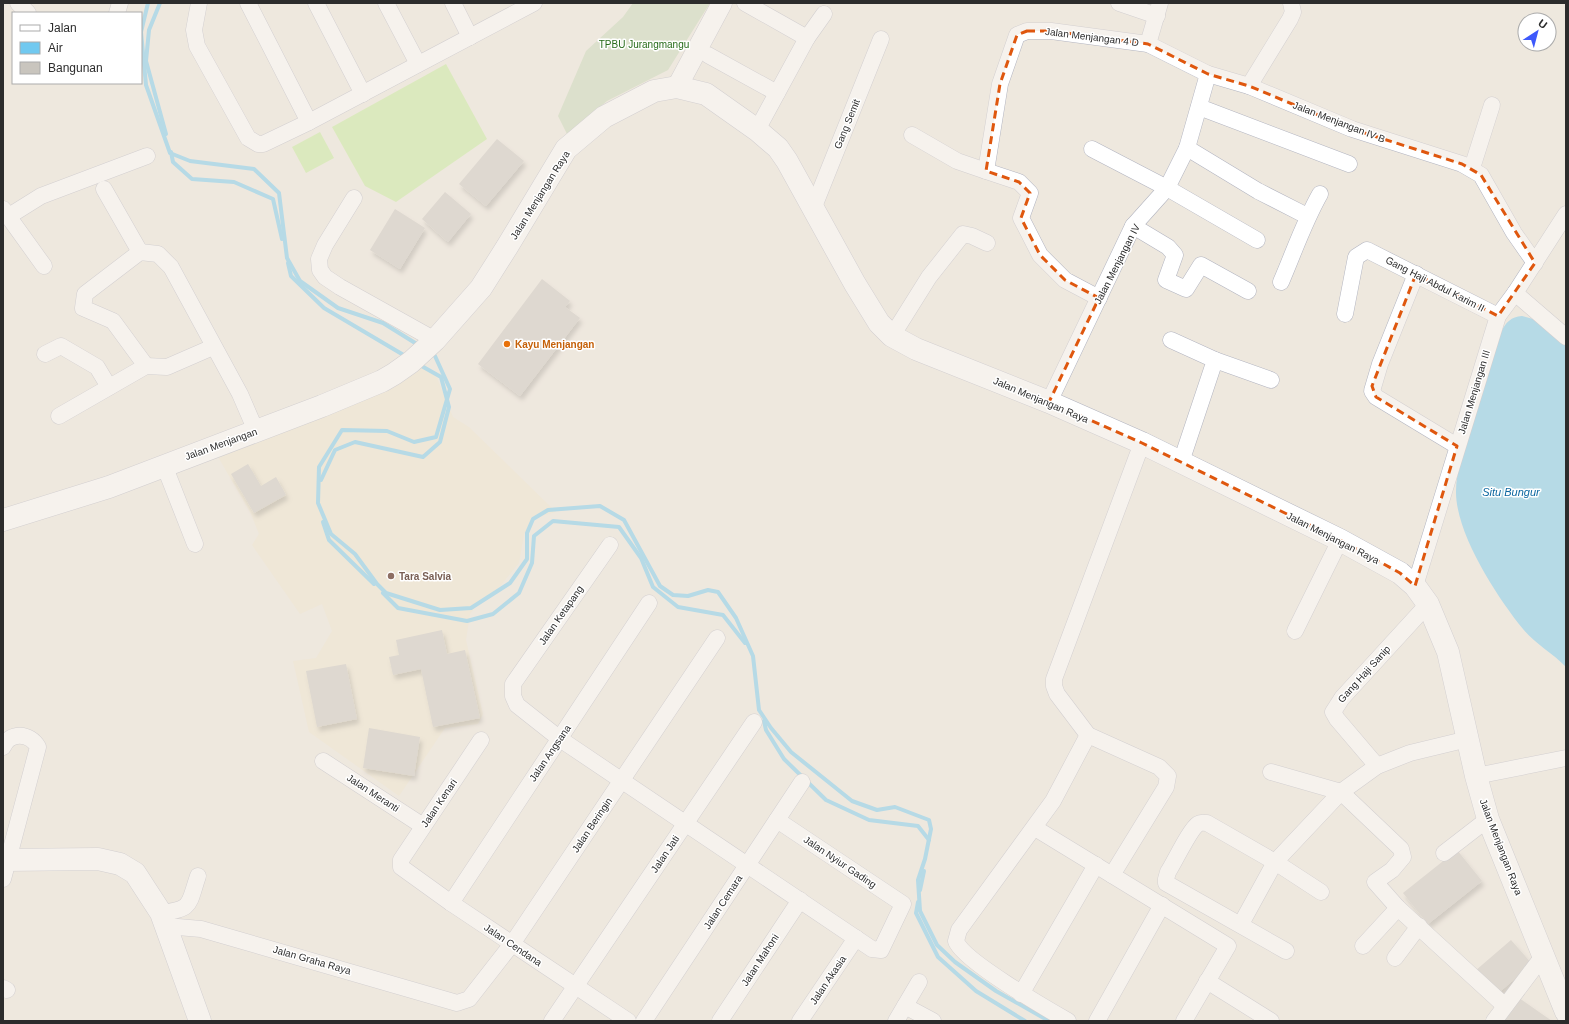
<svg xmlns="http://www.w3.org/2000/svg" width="1569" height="1024" font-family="Helvetica,sans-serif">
	<defs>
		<filter id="shadow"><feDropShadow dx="2.5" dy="4.5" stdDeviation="2" flood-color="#0004"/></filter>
	</defs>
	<rect width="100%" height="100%" fill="#eee8de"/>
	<polygon fill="#efe6ce" points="424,363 437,378 453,417 469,427 556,512 534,518 524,534 519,563 497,590 479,602 470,614 466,640 483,714 478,724 445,728 399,796 309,732 293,661 316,658 332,631 322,604 300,614 252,545 259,534 251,514 217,455"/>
	<polygon fill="#c5d8b5" points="633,3 710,3 668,70 607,101 567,134 558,116 586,51 623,17"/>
	<g fill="#c4ec97">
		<polygon points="446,64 487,139 396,202 365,186 332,127"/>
		<polygon points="320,132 334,158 306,173 292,147"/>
	</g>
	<path fill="#71c9f0" d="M1522 316 1533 319 1566 344V667C1553 653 1535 644 1523 629 1497 597 1456 534 1456 492 1456 469 1465 446 1472 425 1482 394 1491 363 1501 332 1506 322 1511 317 1522 316Z"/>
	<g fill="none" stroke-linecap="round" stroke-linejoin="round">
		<g stroke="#71c9f0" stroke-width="4">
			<polyline points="148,3 141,32 146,85 170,153 190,161 254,169 279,193 287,258 300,281 338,308 383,323 420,346"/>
			<polyline points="160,3 149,30 146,61 166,134"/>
			<polyline points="171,152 173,162 192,179 234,182 273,199 282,239"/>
			<polyline points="288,263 291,276 324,308 407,357"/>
			<polyline points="431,353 435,356 450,389 436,437 414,442 387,431 342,430 319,467 318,503 331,534 355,554 377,584 386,593 440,610 471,608 510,583 527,559 527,533 533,519 548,510 600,506 624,520 660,586 673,595 688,596 708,590 718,592 736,618 753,656 759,710 771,728 791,752 852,801 877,810 895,807 929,820 931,829 925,859 918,880 920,911 937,945 955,962 996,991 1049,1021"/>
			<polyline points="321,480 335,450 355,442 423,457 440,442 449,407 441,377 418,364"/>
			<polyline points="323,522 329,540 374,584"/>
			<polyline points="383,593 398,608 467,621 493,614 519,593 532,563 534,536 553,521 619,527 641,558 653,587 678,607 723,615 745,643"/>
			<polyline points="764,721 766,730 784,759 826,800 869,820 918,826 929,840"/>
			<polyline points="920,890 924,871"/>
			<polyline points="918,902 916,913 938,957 976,991 1025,1021"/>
		</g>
	</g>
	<g fill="#c9c5be" filter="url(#shadow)">
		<polygon points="497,139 524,161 486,206 459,184"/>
		<polygon points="445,192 471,214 448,242 422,219"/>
		<polygon points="395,209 425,228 400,269 370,250"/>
		<polygon points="542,279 570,301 565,307 580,318 520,396 478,364"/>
		<polygon points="248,464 261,486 276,477 286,495 254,513 231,474"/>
		<polygon points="442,630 447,654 465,650 480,718 433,727 421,669 393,675 389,657 399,655 396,640"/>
		<polygon points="346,664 357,719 317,727 306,671"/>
		<polygon points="369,728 420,737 414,776 363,768"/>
		<polygon points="1457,850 1482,881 1428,924 1403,893"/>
		<polygon points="1511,940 1532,964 1496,995 1475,971"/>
		<polygon points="1519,998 1552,1021 1503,1021"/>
	</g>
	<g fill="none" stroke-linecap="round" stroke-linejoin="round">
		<g stroke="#b2b4c0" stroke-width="17">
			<g id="minor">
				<polyline points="18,3 28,13"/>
				<polyline points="199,3 194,30 197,46 248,138 258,144 263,144 309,122 534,3"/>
				<polyline points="248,3 309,122"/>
				<polyline points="316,3 363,94"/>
				<polyline points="386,3 418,64"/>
				<polyline points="453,3 470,37"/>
				<polyline points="745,3 807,38"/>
				<polyline points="1119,3 1157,16"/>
				<polyline points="117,13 120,3"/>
				<polyline points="1148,44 1160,3"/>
				<polyline points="708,55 777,93"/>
				<polyline points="1249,86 1290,19 1293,12 1291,3"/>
				<polyline points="1199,107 1349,164"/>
				<polyline points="757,130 807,38 824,14"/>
				<polyline points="912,135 957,161 986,171"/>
				<polyline points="1187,148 1258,191 1307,216"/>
				<polyline points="1092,149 1167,188 1257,240"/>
				<polyline points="1472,168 1492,105"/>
				<polyline points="104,189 140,252"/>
				<polyline points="354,198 325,245 319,259 320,270 325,277 340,287 435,340"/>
				<polyline points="3,209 44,266"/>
				<polyline points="813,209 881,39"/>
				<polyline points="9,216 41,196 147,156"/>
				<polyline points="1133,226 1168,247 1175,255 1166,280 1186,289 1201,265 1248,291"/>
				<polyline points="1416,274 1380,364 1372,391 1376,397 1457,446"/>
				<path d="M1281 282C1294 252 1304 222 1320 194"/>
				<polyline points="1515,293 1566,337"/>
				<polyline points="1099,298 1065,280 1040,255 1021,218 1030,193 1019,182 986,171 1000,84 1017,35 1027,31 1051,31 1148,44 1208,74 1249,86 1352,129 1462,164 1481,175 1514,233 1535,263"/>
				<polyline points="1345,314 1356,257 1367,250 1498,316"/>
				<polyline points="892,336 929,277 963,234 972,236 987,243"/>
				<polyline points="1171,340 1215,360 1181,462"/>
				<polyline points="45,354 61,346 97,367 109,387"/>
				<polyline points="1215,360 1271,380"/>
				<polyline points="146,366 113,321 83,308 85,294 140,252 158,254 171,267 240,394 256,431"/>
				<polyline points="1049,402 1133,226 1167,188 1187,148 1208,74"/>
				<polyline points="59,416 146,366 167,367 213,347"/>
				<polyline points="164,465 195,544"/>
				<polyline points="610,545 513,684 513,696 517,705 560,739 872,949 881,950 903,904 777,820"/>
				<polyline points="1415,586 1498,316 1515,293 1566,214"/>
				<polyline points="1295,631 1340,540"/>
				<polyline points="481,740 401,860 401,867 451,903 628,1021"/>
				<path d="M3 747C10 731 30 733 38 747L3 879"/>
				<polyline points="323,761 423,826"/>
				<polyline points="1377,766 1337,719 1333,712 1342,698 1428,604"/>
				<polyline points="1271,772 1341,792 1401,849 1403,857 1392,870 1375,882 1398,908 1505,1006"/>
				<polyline points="1476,776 1566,758"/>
				<polyline points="1035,828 1228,946 1184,1021"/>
				<polyline points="1444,853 1488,819"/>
				<polyline points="1112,875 1166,787 1168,776 1159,767 1088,735 1057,694 1054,686 1054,679 1142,443"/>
				<polyline points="451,903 649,603"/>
				<path d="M161 913C193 909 188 905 198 876"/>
				<polyline points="1241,924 1275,862 1341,792 1377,766 1410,753 1468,739"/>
				<polyline points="166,926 201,929 457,1003 469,999 512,944 717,638"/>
				<polyline points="1363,946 1398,908"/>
				<path d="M1286 951 1166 883V879L1168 872C1174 863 1190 829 1198 824 1201 822 1203 823 1207 823L1275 862 1321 892"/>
				<polyline points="1395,958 1419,926"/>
				<polyline points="1207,981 1271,1021"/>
				<polyline points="3,988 7,990"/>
				<polyline points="1021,994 1096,865"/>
				<polyline points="905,1006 933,1021"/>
				<polyline points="552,1021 754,722"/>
				<polyline points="644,1021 802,782"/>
				<polyline points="720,1021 800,900"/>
				<polyline points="800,1021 856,938"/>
				<polyline points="896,1021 919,982"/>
				<path d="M1068 1021C1047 1009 962 960 956 941L959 930 1053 801 1088 735"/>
				<polyline points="1097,1021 1162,905"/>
				<polyline points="1494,1021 1543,956"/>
			</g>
		</g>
		<g stroke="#b2b4c0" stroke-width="21">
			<polyline id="tertiary" points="677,87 722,3"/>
		</g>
		<g stroke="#b2b4c0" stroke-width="23">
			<g id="secondary">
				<polyline points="3,520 109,487 322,406 382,381 394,374 411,362 435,340 481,288 507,247 566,149 604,117 654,91 677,87 706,94 757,130 778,148 787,161 855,284 879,323 892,336 916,349 1049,402 1142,443 1340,540 1400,573 1415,586 1428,604 1448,652 1476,776 1488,819 1566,1012"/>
				<polyline points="3,860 98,859 120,864 135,873 161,913 200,1021"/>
			</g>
		</g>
		<use href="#minor" stroke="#fff" stroke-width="16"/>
		<use href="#tertiary" stroke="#fff" stroke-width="20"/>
		<use href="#secondary" stroke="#fff" stroke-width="22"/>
	</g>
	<path d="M0 0H1569V1024H0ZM1027 31H1051L1148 44 1208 74 1249 86 1352 129 1462 164 1481 175 1535 263 1498 316 1416 274 1372 386 1376 397 1457 446 1415 586 1400 573 1340 540 1142 443 1049 402 1099 298 1065 280 1040 255 1021 218 1030 193 1019 182 986 171 1000 84 1017 35Z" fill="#eee8de" fill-opacity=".55" fill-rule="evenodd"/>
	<path fill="none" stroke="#df570e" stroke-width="3" stroke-dasharray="8 5" stroke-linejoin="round" d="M1027 31H1051L1148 44 1208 74 1249 86 1352 129 1462 164 1481 175 1535 263 1498 316 1416 274 1372 386 1376 397 1457 446 1415 586 1400 573 1340 540 1142 443 1049 402 1099 298 1065 280 1040 255 1021 218 1030 193 1019 182 986 171 1000 84 1017 35Z"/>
	<circle fill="#e8710a" stroke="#fff" stroke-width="1.5" cx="507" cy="344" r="4"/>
	<circle fill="#8d6e63" stroke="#fff" stroke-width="1.5" cx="391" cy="576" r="4"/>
	<g text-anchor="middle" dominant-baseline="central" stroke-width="3" stroke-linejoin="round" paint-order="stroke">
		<g font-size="10" fill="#2c2c2c" stroke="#fff">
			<text transform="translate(1092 37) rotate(7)">Jalan Menjangan 4 D</text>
			<text transform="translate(1339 122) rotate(21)">Jalan Menjangan IV B</text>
			<text transform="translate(847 124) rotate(-68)">Gang Semit</text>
			<text transform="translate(540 195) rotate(-58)">Jalan Menjangan Raya</text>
			<text transform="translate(1117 264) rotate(-63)">Jalan Menjangan IV</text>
			<text transform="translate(1435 284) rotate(27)">Gang Haji Abdul Karim II</text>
			<text transform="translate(1474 392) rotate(-73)">Jalan Menjangan III</text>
			<text transform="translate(1041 400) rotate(23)">Jalan Menjangan Raya</text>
			<text transform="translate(221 444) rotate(-20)">Jalan Menjangan</text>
			<text transform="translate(1333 538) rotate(27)">Jalan Menjangan Raya</text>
			<text transform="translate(561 615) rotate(-55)">Jalan Ketapang</text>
			<text transform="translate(1364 674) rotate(-48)">Gang Haji Sanip</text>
			<text transform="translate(550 753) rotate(-56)">Jalan Angsana</text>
			<text transform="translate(373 793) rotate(33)">Jalan Meranti</text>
			<text transform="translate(439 803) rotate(-56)">Jalan Kenari</text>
			<text transform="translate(592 825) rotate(-56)">Jalan Beringin</text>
			<text transform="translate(1501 847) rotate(69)">Jalan Menjangan Raya</text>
			<text transform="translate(665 854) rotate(-56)">Jalan Jati</text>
			<text transform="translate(840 862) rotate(34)">Jalan Nyiur Gading</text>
			<text transform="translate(723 902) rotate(-57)">Jalan Cemara</text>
			<text transform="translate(513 945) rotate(34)">Jalan Cendana</text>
			<text transform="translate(312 960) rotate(16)">Jalan Graha Raya</text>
			<text transform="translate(760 960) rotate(-57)">Jalan Mahoni</text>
			<text transform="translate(828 980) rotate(-56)">Jalan Akasia</text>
		</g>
		<g font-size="10" fill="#276b1a" stroke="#fff">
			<text x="644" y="44">TPBU Jurangmangu</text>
		</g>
		<g font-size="10" font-weight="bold" fill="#c56008" stroke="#fff" text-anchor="start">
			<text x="515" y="344">Kayu Menjangan</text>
		</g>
		<g font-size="10" font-weight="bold" fill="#785e54" stroke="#fff" text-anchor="start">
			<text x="399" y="576">Tara Salvia</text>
		</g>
		<g font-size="11" font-style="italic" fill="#0c67a0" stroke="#fff">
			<text x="1511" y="492">Situ Bungur</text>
		</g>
	</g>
	<rect width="1569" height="1024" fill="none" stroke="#2c2c2c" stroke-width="8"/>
	<rect x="12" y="12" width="130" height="72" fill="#ffffff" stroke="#ababab"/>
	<rect x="20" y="25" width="20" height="6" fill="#ffffff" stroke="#ababab"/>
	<text x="48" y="32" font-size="12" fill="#2c2c2c">Jalan</text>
	<rect x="20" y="42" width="20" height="12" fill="#71c9f0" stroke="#ababab"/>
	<text x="48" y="52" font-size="12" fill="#2c2c2c">Air</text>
	<rect x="20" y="62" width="20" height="12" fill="#c9c5be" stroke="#ababab"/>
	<text x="48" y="72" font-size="12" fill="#2c2c2c">Bangunan</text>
	<g transform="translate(1537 32) rotate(36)"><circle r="19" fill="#ffffff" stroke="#ababab"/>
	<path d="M0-3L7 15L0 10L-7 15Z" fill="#3e59fb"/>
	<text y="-6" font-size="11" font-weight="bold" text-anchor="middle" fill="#2c2c2c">U</text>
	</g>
</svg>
